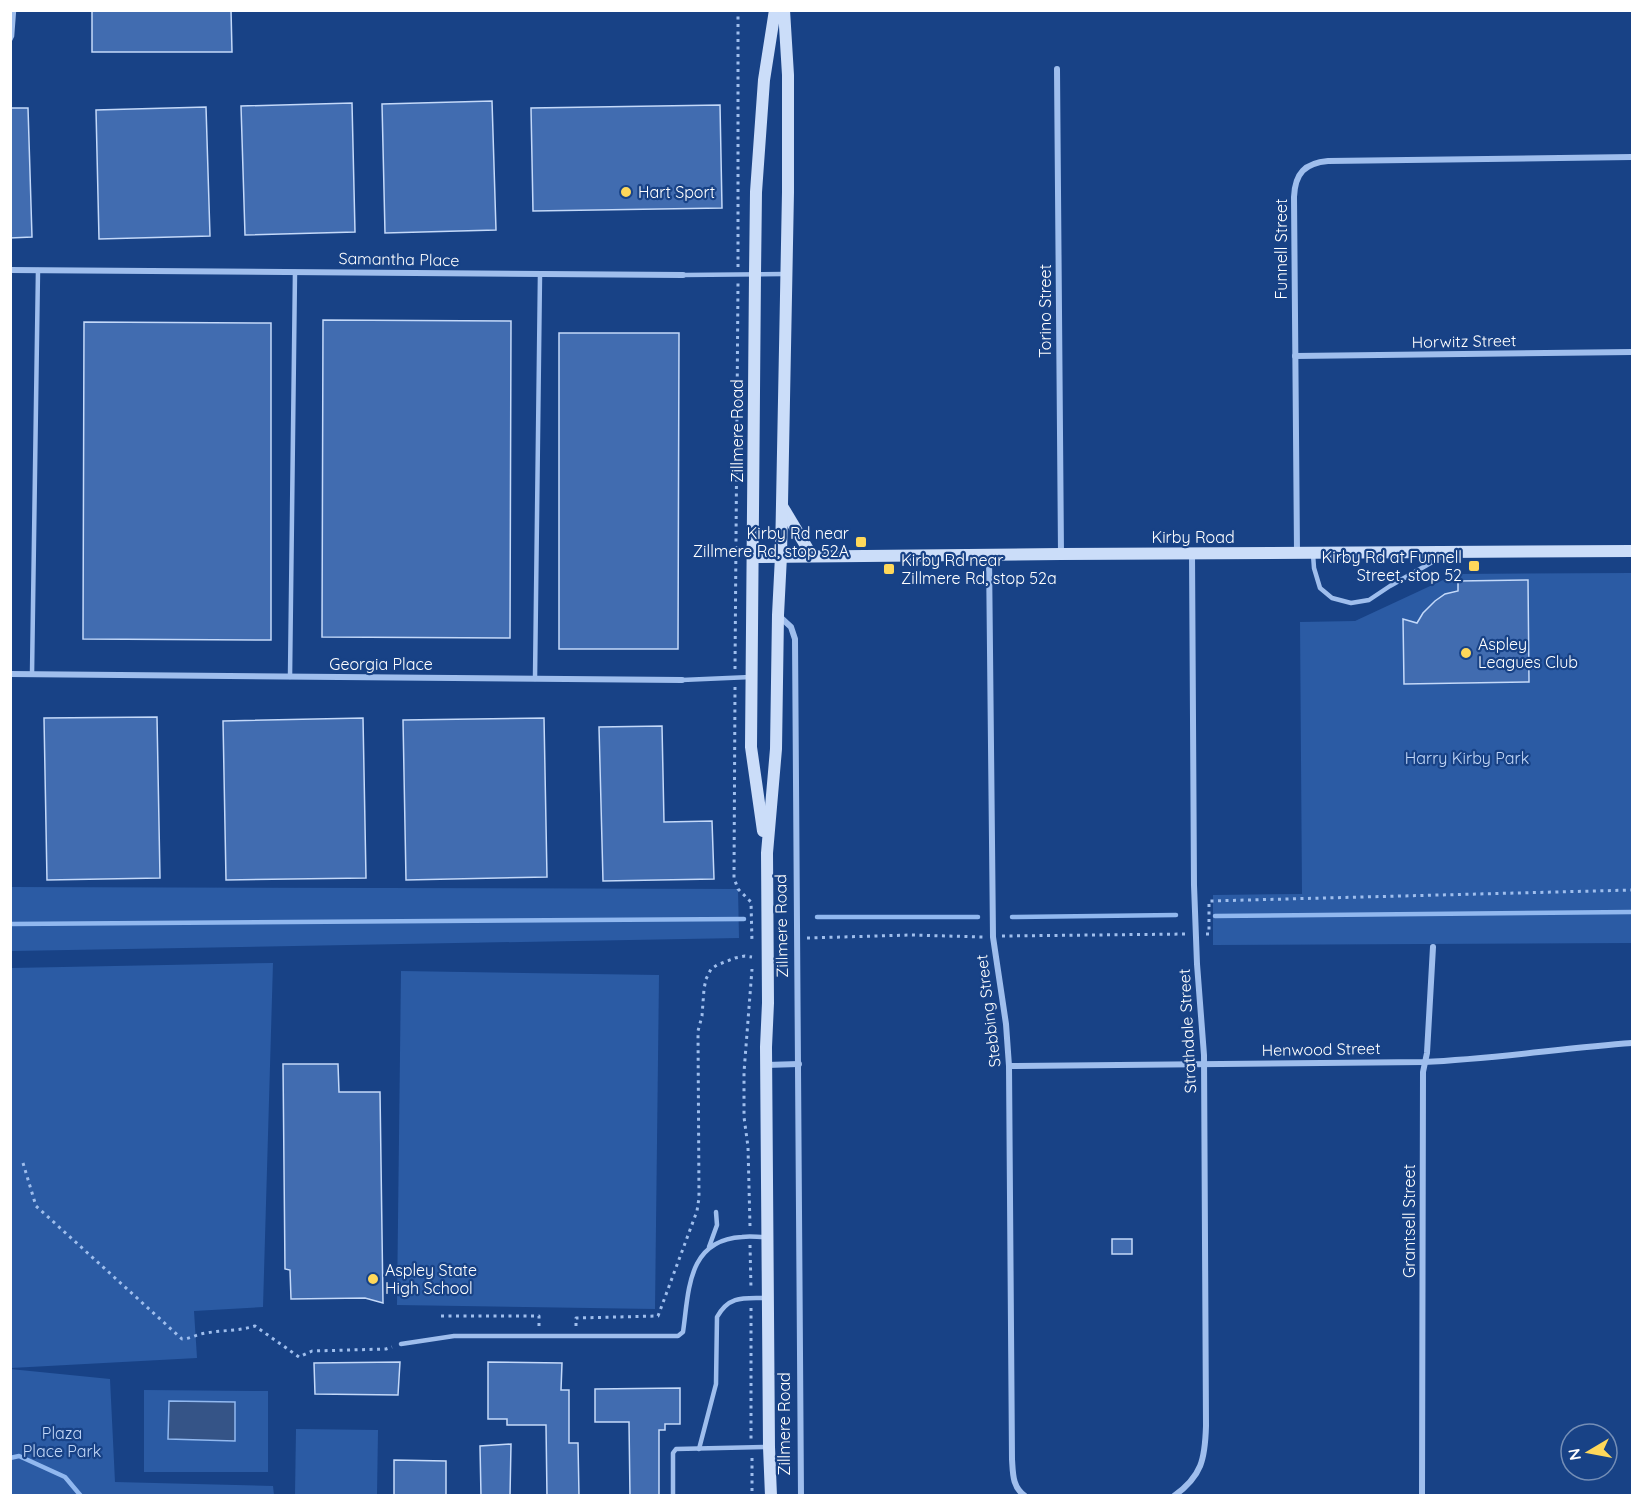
<svg xmlns="http://www.w3.org/2000/svg" width="1643" height="1506" font-family="Quicksand,sans-serif">
	<rect width="100%" height="100%" fill="#184286"/>
	<g fill="#2b5ba4">
		<polygon points="1632,573 1632,943 1213,945 1213,895 1302,894 1300,622 1355,621 1456,574"/>
		<polygon points="11,887 738,889 739,938 11,951"/>
		<polygon points="273,963 263,1307 194,1311 197,1358 11,1368 11,968"/>
		<polygon points="401,971 659,975 655,1309 397,1305"/>
		<polygon points="10,1369 110,1379 115,1482 273,1486 274,1495 11,1495"/>
		<polygon points="144,1390 268,1391 268,1472 144,1472"/>
		<polygon points="296,1429 378,1430 377,1495 295,1495"/>
	</g>
	<polygon fill="#355487" stroke="#91b8ef" stroke-width="1.5" points="169,1401 235,1402 235,1441 168,1439"/>
	<g fill="none" stroke-linecap="round" stroke-linejoin="round">
		<g stroke="#91b8ef" stroke-width="4.5">
			<polyline points="1215,916 1632,912"/>
			<polyline points="817,917 978,917"/>
			<polyline points="1012,917 1176,915"/>
			<polyline points="10,924 744,919"/>
			<polyline points="10,1458 19,1456 65,1477 81,1496"/>
		</g>
	</g>
	<g fill="#416cb0" stroke="#c4d9f9" stroke-width="1.5">
		<polygon points="92,10 231,10 232,52 92,52"/>
		<polygon points="492,101 496,230 385,233 382,104"/>
		<polygon points="352,103 355,232 245,235 241,106"/>
		<polygon points="720,105 722,208 533,211 531,108"/>
		<polygon points="206,107 210,236 99,239 96,110"/>
		<polygon points="10,108 28,108 32,237 10,238"/>
		<polygon points="323,320 511,321 510,638 322,637"/>
		<polygon points="84,322 271,323 271,640 83,639"/>
		<polygon points="559,333 679,333 678,649 559,649"/>
		<polygon points="1528,580 1529,682 1404,684 1403,619 1417,623 1423,613 1435,601 1445,594 1458,591 1458,581"/>
		<polygon points="157,717 160,878 47,880 44,718"/>
		<polygon points="363,718 366,878 226,880 223,721"/>
		<polygon points="544,718 547,877 406,880 403,720"/>
		<polygon points="662,726 664,822 712,821 714,879 603,881 599,727"/>
		<polygon points="283,1064 338,1064 339,1092 380,1092 383,1303 365,1298 291,1299 290,1270 285,1269"/>
		<rect x="1112" y="1239" width="20" height="15"/>
		<polygon points="400,1362 398,1395 315,1394 314,1363"/>
		<polygon points="488,1362 562,1363 561,1390 569,1390 569,1443 578,1443 579,1496 547,1496 546,1425 507,1425 507,1419 488,1419"/>
		<polygon points="680,1388 680,1424 665,1424 665,1430 659,1430 659,1496 630,1496 629,1422 595,1422 595,1389"/>
		<polygon points="511,1444 510,1496 481,1496 480,1446"/>
		<polygon points="394,1460 446,1461 446,1496 394,1496"/>
	</g>
	<g fill="none" stroke-linecap="round" stroke-linejoin="round">
		<g stroke="#9fbeed" stroke-width="3" stroke-dasharray="3 4.5" stroke-linecap="butt">
			<polyline points="738,267 738,10"/>
			<polyline points="735,669 738,282"/>
			<polyline points="735,687 734,878 738,889 751,902 752,942"/>
			<polyline points="1206,934 1209,934 1209,901 1632,890"/>
			<polyline points="1002,936 1187,934"/>
			<polyline points="807,938 911,935 983,937"/>
			<path d="M23 1163 36 1206 182 1339C190 1339 197 1334 206 1333 223 1330 239 1331 255 1326L299 1357 312 1351 386 1349 392 1347"/>
			<polyline points="750,1226 748,1147 744,1117 744,1072 752,969"/>
			<polyline points="750,1245 751,1289"/>
			<polyline points="751,1308 751,1439"/>
			<polyline points="441,1316 539,1316 539,1327"/>
			<polyline points="576,1326 576,1318 658,1316 697,1211 699,1198 698,1031 702,1016 704,989 706,979 711,969 717,965 735,958 745,956 752,957"/>
			<polyline points="752,1458 752,1496"/>
		</g>
		<g stroke="#9fbeed" stroke-width="4.5">
			<polyline points="10,40 12,36 14,10"/>
			<polyline points="683,275 784,274"/>
			<polyline points="1313,554 1314,568 1320,588 1332,598 1351,603 1369,600 1390,586 1443,556"/>
			<polyline points="32,674 38,270"/>
			<polyline points="290,677 295,272"/>
			<polyline points="535,679 540,274"/>
			<polyline points="682,680 751,677"/>
			<polyline points="709,1247 717,1225 716,1212"/>
			<path d="M401 1344 454 1336H678L683 1332C689 1291 687 1240 742 1237 749 1236 757 1237 765 1237"/>
			<path d="M699 1449 716 1384 717 1317C729 1295 744 1298 767 1298"/>
			<polyline points="673,1496 673,1453 676,1449 769,1447"/>
		</g>
		<g stroke="#9fbeed" stroke-width="6">
			<polyline points="1057,69 1061,554"/>
			<polyline points="10,270 683,275"/>
			<polyline points="1295,356 1632,352"/>
			<path d="M1297 552 1294 197C1295 173 1305 163 1328 161L1632 157"/>
			<path d="M989 555 993 937 1006 1024 1009 1066 1012 1459C1013 1473 1012 1487 1025 1496"/>
			<polyline points="778,615 791,627 795,639 801,1496"/>
			<polyline points="10,674 682,680"/>
			<polyline points="766,1065 799,1064"/>
			<path d="M1009 1066 1424 1062C1494 1059 1563 1048 1632 1043"/>
			<path d="M1174 1496C1202 1476 1205 1459 1206 1426L1204 1055 1197 964 1194 885 1192 554"/>
			<polyline points="1422,1496 1423,1072 1427,1053 1433,947"/>
		</g>
		<g stroke="#cbddf9" stroke-width="12">
			<polyline points="782,506 812,556"/>
			<polyline points="753,557 1061,554 1632,551"/>
			<polyline points="763,831 751,747 755,274 756,192 764,80 775,10"/>
			<polyline points="771,1496 769,1447 766,1047 768,1003 767,853 776,749 778,615 781,556 788,192 788,75 784,10"/>
		</g>
	</g>
	<g fill="#ffd85a" stroke="#184286" stroke-width="2">
		<circle cx="626" cy="192" r="6"/>
		<rect x="855" y="536" width="12" height="12" rx="3"/>
		<rect x="1468" y="560" width="12" height="12" rx="3"/>
		<rect x="883" y="563" width="12" height="12" rx="3"/>
		<circle cx="1466" cy="653" r="6"/>
		<circle cx="373" cy="1279" r="6"/>
	</g>
	<g text-anchor="middle" dominant-baseline="central" stroke-width="4.5" stroke-linejoin="round" paint-order="stroke">
		<g font-size="16" fill="#fff" stroke="#184286" text-anchor="start">
			<text x="638" y="192">Hart Sport</text>
			<text x="849" y="533" text-anchor="end">Kirby Rd near<tspan x="849" dy="18">Zillmere Rd, stop 52A</tspan></text>
			<text x="1462" y="557" text-anchor="end">Kirby Rd at Funnell<tspan x="1462" dy="18">Street, stop 52</tspan></text>
			<text x="901" y="560">Kirby Rd near<tspan x="901" dy="18">Zillmere Rd, stop 52a</tspan></text>
			<text x="1478" y="644">Aspley<tspan x="1478" dy="18">Leagues Club</tspan></text>
			<text x="385" y="1270">Aspley State<tspan x="385" dy="18">High School</tspan></text>
		</g>
		<g font-size="16" fill="#fff" stroke="#184286">
			<text transform="translate(1281 249) rotate(-90)">Funnell Street</text>
			<text transform="translate(399 259) rotate(1)">Samantha Place</text>
			<text transform="translate(1045 311) rotate(-90)">Torino Street</text>
			<text transform="translate(1464 341) rotate(-1)">Horwitz Street</text>
			<text transform="translate(737 431) rotate(-90)">Zillmere Road</text>
			<text x="1193" y="537">Kirby Road</text>
			<text x="381" y="664">Georgia Place</text>
			<text transform="translate(781 926) rotate(-91)">Zillmere Road</text>
			<text transform="translate(988 1011) rotate(-97)">Stebbing Street</text>
			<text transform="translate(1187 1031) rotate(-93)">Strathdale Street</text>
			<text transform="translate(1321 1049) rotate(-1)">Henwood Street</text>
			<text transform="translate(1409 1221) rotate(-90)">Grantsell Street</text>
			<text transform="translate(784 1424) rotate(-90)">Zillmere Road</text>
		</g>
		<g font-size="16" fill="#c4d9f9" stroke="#184286">
			<text x="1467" y="758">Harry Kirby Park</text>
			<text x="62" y="1433">Plaza<tspan x="62" dy="18">Place Park</tspan></text>
		</g>
	</g>
	<rect width="1643" height="1506" fill="none" stroke="#ffffff" stroke-width="24"/>
	<g transform="translate(1589 1452) rotate(260)"><circle r="28" fill="#184286" stroke="#748eb6" stroke-width="1.5"/>
	<path d="M0-4.5L10 22L0 15L-10 22Z" fill="#ffd85a"/>
	<text y="-9" font-size="16" font-weight="bold" text-anchor="middle" fill="#ffffff">N</text>
	</g>
</svg>
